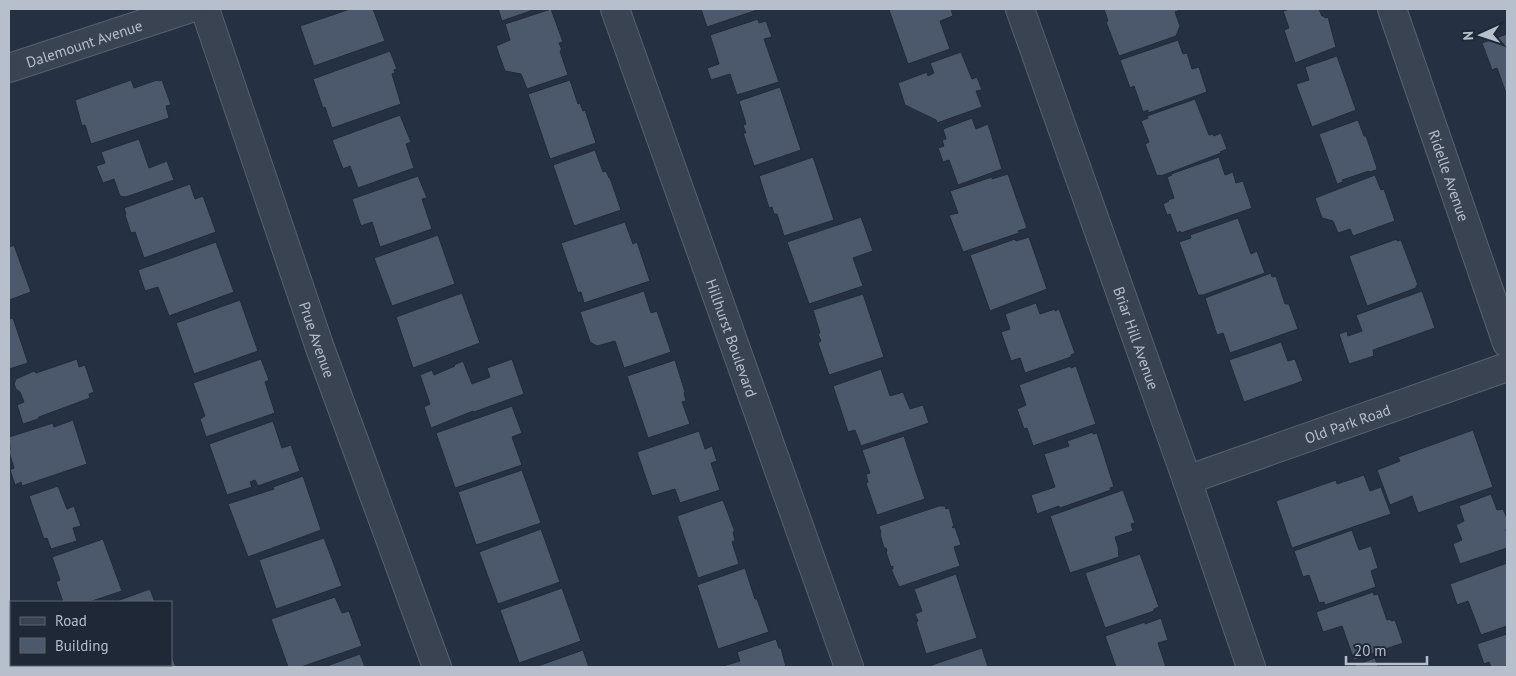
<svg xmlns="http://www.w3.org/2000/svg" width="1516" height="676" font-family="'PT Sans',sans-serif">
	<rect width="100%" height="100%" fill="#253142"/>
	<g fill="#4c586b" stroke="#212a39">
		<polygon points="350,9 373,9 385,41 314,66 300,26"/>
		<polygon points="498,9 536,9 502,21"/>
		<polygon points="551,9 563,42 559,43 562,50 560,51 568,75 527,89 521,74 505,71 496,46 510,40 505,24"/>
		<polygon points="701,9 760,9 707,27"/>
		<polygon points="893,9 951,9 953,16 940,21 950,49 908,64 889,10"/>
		<polygon points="1104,9 1178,9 1178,11 1175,12 1180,26 1176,36 1119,56 1106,22 1108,21"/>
		<polygon points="1290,9 1319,9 1322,16 1324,16 1325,18 1328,17 1336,47 1295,63 1284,30 1289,28 1283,11"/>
		<polygon points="758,19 759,23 766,21 772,37 764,39 779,82 737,95 730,74 711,80 707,68 719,64 710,35"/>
		<polygon points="1507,34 1507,96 1497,68 1492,70 1482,43"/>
		<polygon points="1178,40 1183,54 1187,53 1192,69 1199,67 1207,92 1148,113 1148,110 1143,112 1134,86 1130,88 1120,60"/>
		<polygon points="390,51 397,69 394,70 395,73 392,74 401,104 332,128 325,107 323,108 313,79"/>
		<polygon points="961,52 972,79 977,77 982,90 976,91 982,107 937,123 936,120 905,105 898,83 927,72 928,76 934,73 930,63"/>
		<polygon points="1337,56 1356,110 1312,127 1296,84 1309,80 1305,67"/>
		<polygon points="131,80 134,88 157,80 158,81 162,80 171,105 166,106 169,118 91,144 85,125 82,126 75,100"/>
		<polygon points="570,80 578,104 580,103 583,111 585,110 596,143 550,159 528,94"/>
		<polygon points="780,87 801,150 754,166 743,133 746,133 743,125 746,124 739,101"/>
		<polygon points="1195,99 1209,135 1213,134 1214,136 1221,133 1227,149 1220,152 1221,153 1161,176 1160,175 1157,176 1145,144 1149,142 1141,121 1148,118 1147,116"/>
		<polygon points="400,115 411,142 406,144 414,168 358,188 350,166 343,169 332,140"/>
		<polygon points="972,118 976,129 988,124 1002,169 958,185 949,160 943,162 938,148 944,146 942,140 946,139 943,129"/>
		<polygon points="1358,120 1364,136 1366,136 1377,168 1376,170 1370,172 1369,171 1342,180 1343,182 1337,184 1319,134"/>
		<polygon points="139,139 149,168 167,161 174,180 126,197 120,196 114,179 103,183 96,166 105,163 101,152"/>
		<polygon points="595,150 603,172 606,171 609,178 610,178 621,210 574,226 553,165"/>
		<polygon points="813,157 834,220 784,236 777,214 774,214 772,207 769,208 759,176"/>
		<polygon points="1219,157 1225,175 1233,172 1236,183 1243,181 1252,208 1181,233 1180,231 1177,233 1170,214 1167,215 1163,204 1169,201 1168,200 1174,198 1167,177 1172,175 1171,174"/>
		<polygon points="1008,174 1027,228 1018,231 1019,233 963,252 949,215 958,213 950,191 992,177 992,179"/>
		<polygon points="1375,175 1381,190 1384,189 1395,221 1353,236 1350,229 1338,233 1333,221 1322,218 1315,198"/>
		<polygon points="418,176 427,198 422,199 432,229 380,247 372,222 361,226 352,199"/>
		<polygon points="190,184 195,199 203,196 216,232 144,258 135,232 131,233 125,215 126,214 124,208"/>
		<polygon points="861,217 873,251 853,258 863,286 809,304 787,242"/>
		<polygon points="1238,218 1251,254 1257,251 1265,273 1203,295 1198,295 1179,242 1191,238 1190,235"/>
		<polygon points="625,222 633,244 637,242 650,281 584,303 581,292 578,293 561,243"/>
		<polygon points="438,235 455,284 392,306 374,258"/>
		<polygon points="1029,237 1047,289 990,311 970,255 1015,239 1016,241"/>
		<polygon points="1397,239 1397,241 1401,240 1418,285 1416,286 1416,288 1367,306 1349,256"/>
		<polygon points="216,242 234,292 169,316 158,287 145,291 138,270"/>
		<polygon points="14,245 31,292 9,300 9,247"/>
		<polygon points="1271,273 1272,277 1276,276 1285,304 1289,304 1298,329 1230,353 1223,333 1217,335 1205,298"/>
		<polygon points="644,291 651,313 657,311 671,352 624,368 615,341 597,346 590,342 580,312"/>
		<polygon points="1422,291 1435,328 1373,350 1374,356 1349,364 1339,334 1347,331 1348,336 1362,331 1356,315"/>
		<polygon points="462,293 480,343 413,368 396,317"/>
		<polygon points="863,294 884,357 829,375 818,343 821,341 818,334 820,333 813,310"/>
		<polygon points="240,300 258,351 194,374 176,323"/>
		<polygon points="1036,303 1040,314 1055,309 1055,311 1059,309 1075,353 1071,355 1071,357 1025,373 1020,358 1011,361 1001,332 1010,329 1005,314"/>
		<polygon points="13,318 28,363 9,369 9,319"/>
		<polygon points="1281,342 1288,361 1295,359 1303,381 1244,402 1229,360"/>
		<polygon points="77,359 79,367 85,365 94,392 89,394 90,398 39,417 38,419 23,424 17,405 24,402 20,392 16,389 14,384 16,379 34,371 36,373"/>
		<polygon points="261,359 269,380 265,382 275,413 206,437 200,419 205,416 193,383"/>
		<polygon points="512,359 524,394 474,412 473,411 431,428 424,407 430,404 420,375 432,370 434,375 455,366 454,365 463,361 472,384 490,377 487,368"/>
		<polygon points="675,360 685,392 684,393 686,401 682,402 690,424 648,438 627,376"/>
		<polygon points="1070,366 1071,368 1076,366 1096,424 1033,446 1027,428 1024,429 1017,409 1026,405 1019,385"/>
		<polygon points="881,369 890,396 903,392 910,409 923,405 929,423 861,446 855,430 848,432 833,386"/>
		<polygon points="512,406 522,433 512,437 522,465 455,488 436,433"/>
		<polygon points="73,420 87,464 22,486 21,482 15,485 10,470 14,468 9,452 10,449 9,437 53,423 54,427"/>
		<polygon points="273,421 282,448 291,445 300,471 258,486 255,480 250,482 252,487 227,495 209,444"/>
		<polygon points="1473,430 1493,487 1418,513 1412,496 1390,505 1377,470 1400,461 1398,457"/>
		<polygon points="699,431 705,449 712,446 717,461 711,463 720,490 680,503 675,489 652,496 637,452"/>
		<polygon points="1093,432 1093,434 1097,433 1114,487 1110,488 1111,490 1060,508 1059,506 1037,514 1031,495 1055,487 1044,454 1069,446 1067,441"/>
		<polygon points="904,436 925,499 877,515 866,483 868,482 866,474 870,473 862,450"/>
		<polygon points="522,470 541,523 476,545 458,492"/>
		<polygon points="1364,475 1370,491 1381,487 1391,514 1292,548 1276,501 1336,480 1337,484"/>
		<polygon points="303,476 321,530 248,557 228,504 274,489 273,487"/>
		<polygon points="58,486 67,509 74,506 81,526 73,528 77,541 51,549 47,538 44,539 29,496"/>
		<polygon points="1123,490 1135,523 1131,524 1133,531 1115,537 1118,547 1119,557 1070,573 1050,516"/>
		<polygon points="1491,494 1497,510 1503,509 1507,518 1507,529 1506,529 1507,534 1507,548 1460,564 1453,544 1462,540 1456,525 1464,521 1459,506"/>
		<polygon points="723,500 735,532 733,532 735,540 732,542 739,564 698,578 677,516"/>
		<polygon points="939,506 945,506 946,509 949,508 954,526 952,527 953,528 955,527 961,545 954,547 960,566 899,587 891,569 893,569 893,566 891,567 886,552 887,551 886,548 884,548 880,534 881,533 879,526"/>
		<polygon points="541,529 560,582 498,604 479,552"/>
		<polygon points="1352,530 1359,550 1371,546 1378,568 1371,571 1376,587 1325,605 1324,602 1319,603 1309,575 1303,577 1294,551"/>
		<polygon points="324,538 342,586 276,609 259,560"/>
		<polygon points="103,539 122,591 89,602 63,602 56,582 60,580 52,557"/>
		<polygon points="1140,554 1159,607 1154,609 1154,611 1105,628 1085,573"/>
		<polygon points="1507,563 1507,626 1481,635 1468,601 1457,605 1450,584"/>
		<polygon points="745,568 755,599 757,599 769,632 718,649 697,585"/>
		<polygon points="956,574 977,638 926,654 916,622 918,621 915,614 922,611 914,589"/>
		<polygon points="562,588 581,641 519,663 500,610"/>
		<polygon points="150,589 155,602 114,602"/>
		<polygon points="1373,592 1374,595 1378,594 1387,620 1391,619 1391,621 1395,620 1403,643 1354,660 1342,626 1323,632 1316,612"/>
		<polygon points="335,597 342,613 349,611 362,646 301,667 288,667 271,619"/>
		<polygon points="1161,618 1168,640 1158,643 1166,667 1116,667 1105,636 1145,622 1145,624"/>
		<polygon points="1507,634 1507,667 1491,667 1489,662 1484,664 1477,644"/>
		<polygon points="776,639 779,648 781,648 786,667 720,667 740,661 737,652"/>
		<polygon points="982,648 988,667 932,667 932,665"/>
		<polygon points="583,650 589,667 535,667"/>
		<polygon points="171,654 176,667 119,667 126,665 171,665"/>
		<polygon points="360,654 365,667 324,667"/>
		<polygon points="1375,658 1378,667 1350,667"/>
	</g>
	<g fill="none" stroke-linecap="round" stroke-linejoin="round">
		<g stroke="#58616f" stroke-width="30">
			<g id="street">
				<path id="s1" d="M205 9 320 348 437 667"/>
				<path id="s2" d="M615 9 849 667"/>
				<path id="s3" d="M1020 9 1187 480 1251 667"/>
				<path id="s4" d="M1392 9 1507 343"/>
				<path id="s5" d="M9 68 188 9"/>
				<path id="s6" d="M1187 480 1507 367"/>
				<polyline points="9,659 12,667"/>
			</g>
		</g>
		<use href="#street" stroke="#3a4352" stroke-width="28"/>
	</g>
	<g text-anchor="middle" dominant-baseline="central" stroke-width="4" stroke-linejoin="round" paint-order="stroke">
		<g font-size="15" fill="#b7bfcc" stroke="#1e2837">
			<text stroke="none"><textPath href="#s5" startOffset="79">Dalemount Avenue</textPath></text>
			<text stroke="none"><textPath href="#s4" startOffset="176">Ridelle Avenue</textPath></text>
			<text stroke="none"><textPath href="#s2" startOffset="349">Hillhurst Boulevard</textPath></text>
			<text stroke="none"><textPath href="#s3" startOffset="349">Briar Hill Avenue</textPath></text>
			<text stroke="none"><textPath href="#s1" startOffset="349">Prue Avenue</textPath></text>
			<text stroke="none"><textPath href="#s6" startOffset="170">Old Park Road</textPath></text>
		</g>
	</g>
	<rect width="1516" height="676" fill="none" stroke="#b7bfcc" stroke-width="20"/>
	<rect x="10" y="601" width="162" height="65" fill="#1e2837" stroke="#5b6473"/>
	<rect x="20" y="617" width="25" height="8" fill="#3a4352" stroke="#5b6473"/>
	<text x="55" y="626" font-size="15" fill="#b7bfcc">Road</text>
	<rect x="20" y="638" width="25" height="15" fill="#4c586b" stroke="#5b6473"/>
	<text x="55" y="651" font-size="15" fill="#b7bfcc">Building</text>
	<g transform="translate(1481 35) rotate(267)" stroke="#1e2837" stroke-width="4" paint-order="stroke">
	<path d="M0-4L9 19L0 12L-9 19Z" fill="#b7bfcc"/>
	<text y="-8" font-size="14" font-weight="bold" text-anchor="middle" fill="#b7bfcc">N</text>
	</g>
	<path d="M1346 656v8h81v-8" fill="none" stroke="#b7bfcc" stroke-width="2.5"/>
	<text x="1354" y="656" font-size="15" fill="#b7bfcc" stroke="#1e2837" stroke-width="4" paint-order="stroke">20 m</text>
</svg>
